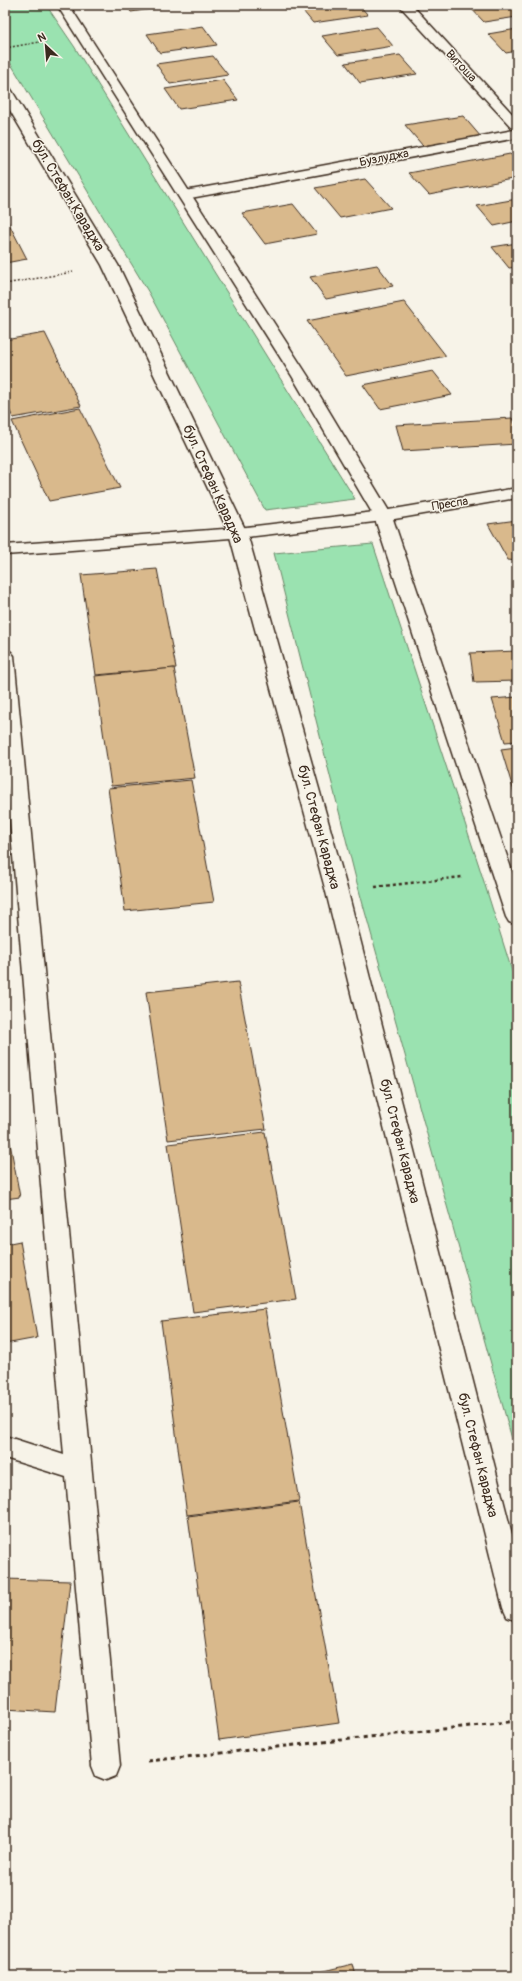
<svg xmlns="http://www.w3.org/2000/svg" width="522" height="1981" font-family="Pangolin,sans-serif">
	<rect width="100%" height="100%" fill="#f7f3e8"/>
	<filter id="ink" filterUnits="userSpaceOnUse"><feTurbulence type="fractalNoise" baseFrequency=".025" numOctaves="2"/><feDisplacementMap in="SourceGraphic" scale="8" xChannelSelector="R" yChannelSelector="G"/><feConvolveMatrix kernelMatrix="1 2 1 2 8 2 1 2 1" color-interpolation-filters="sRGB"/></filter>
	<g filter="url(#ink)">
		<g fill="#9ae2b0" stroke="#6a8667">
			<polygon points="5,5 46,5 74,46 355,499 265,510 149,293 5,54"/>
			<polygon points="373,544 479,866 517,987 517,1457 357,883 274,553"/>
		</g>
		<g fill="#d9b98c" stroke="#3b2a1e">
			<polygon points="126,5 179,5 131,12"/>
			<polygon points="298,5 359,5 368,15 313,23"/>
			<polygon points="468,5 517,5 517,17 484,22"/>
			<polygon points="203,26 217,45 160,53 147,34"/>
			<polygon points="377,27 393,46 338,55 322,36"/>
			<polygon points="517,29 517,51 506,53 488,34"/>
			<polygon points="400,55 417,74 360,83 345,63"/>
			<polygon points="213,56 228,75 170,84 156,64"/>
			<polygon points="223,80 238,100 179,109 165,89"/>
			<polygon points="463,116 481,137 423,146 405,125"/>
			<polygon points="510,154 517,160 517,178 429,195 409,173"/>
			<polygon points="365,179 391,208 340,218 315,188"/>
			<polygon points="517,199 517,221 494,226 477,206"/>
			<polygon points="293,204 317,234 265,244 242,213"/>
			<polygon points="5,216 27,259 5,263"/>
			<polygon points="517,243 517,267 509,268 492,247"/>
			<polygon points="377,265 393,286 326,299 310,277"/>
			<polygon points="404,302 446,356 346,376 307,321"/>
			<polygon points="45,333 81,406 13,418 5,400 5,340"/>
			<polygon points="433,371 452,395 380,409 363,385"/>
			<polygon points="80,408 120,488 49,501 12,421"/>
			<polygon points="512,418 517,430 517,444 403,451 396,425"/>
			<polygon points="517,520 517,561 508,560 488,524"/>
			<polygon points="157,569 176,668 96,675 81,575"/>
			<polygon points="517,651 517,681 474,682 470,653"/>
			<polygon points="174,668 195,778 111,786 95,676"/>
			<polygon points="517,697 517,741 505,742 492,699"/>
			<polygon points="517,747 517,795 515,795 501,749"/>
			<polygon points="191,780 214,902 125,911 108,788"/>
			<polygon points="238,982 266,1129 168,1140 146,992"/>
			<polygon points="5,1116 20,1197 5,1199"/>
			<polygon points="265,1132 296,1299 193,1312 168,1144"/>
			<polygon points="20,1241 37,1338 5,1344 5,1244"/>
			<polygon points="265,1309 299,1501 187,1515 161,1321"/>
			<polygon points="299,1502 339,1723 219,1740 188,1516"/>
			<polygon points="5,1579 70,1581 55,1712 5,1709"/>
			<polygon points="353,1964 356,1976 302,1976"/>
		</g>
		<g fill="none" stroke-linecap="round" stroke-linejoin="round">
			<g stroke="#3b2a1e" stroke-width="3">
				<polygon id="service" points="5,650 11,652 14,656 120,1766 116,1776 106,1780 96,1776 92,1766 66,1477 5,1458 5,1436 64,1455 5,762"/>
			</g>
			<g stroke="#3b2a1e" stroke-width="3">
				<g id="pedestrian">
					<polygon points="251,179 256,180 258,183 256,186 185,199 180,198 178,195 180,192 185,191"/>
					<polygon points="238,528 244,529 247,533 244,537 5,555 5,545"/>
				</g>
			</g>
			<g stroke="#3b2a1e" stroke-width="3">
				<g id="minor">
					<polygon points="399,5 412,5 517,119 517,138 251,187 246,186 244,183 246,180 251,179 514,130"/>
					<polygon points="517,488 517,498 383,521 238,538 232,537 229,533 232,529 238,528 383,511"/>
				</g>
			</g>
			<g stroke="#3b2a1e" stroke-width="3">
				<g id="tertiary">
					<polygon points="57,5 69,5 308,376 392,516 517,886 517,925 509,922 506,917 374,516 292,376"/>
					<polygon points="5,87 10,88 12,91 118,265 247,533 348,892 517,1554 517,1621 507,1617 503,1608 326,892 229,533 102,265 5,102"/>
				</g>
			</g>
			<g stroke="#3b2a1e" stroke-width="1.5" stroke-dasharray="2 2" stroke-linecap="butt">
				<polyline points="5,48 46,41"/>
				<polyline points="5,284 73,272"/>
			</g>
			<polyline stroke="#3b2a1e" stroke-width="2.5" stroke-dasharray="3 3" stroke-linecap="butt" points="375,887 462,877"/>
			<polyline stroke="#3b2a1e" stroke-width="3" stroke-dasharray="4 4" stroke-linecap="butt" points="148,1761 517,1721"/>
			<use href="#service" fill="#f7f3e8" fill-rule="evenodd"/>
			<use href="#pedestrian" fill="#f7f3e8" fill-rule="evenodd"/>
			<use href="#minor" fill="#f7f3e8" fill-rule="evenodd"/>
			<use href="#tertiary" fill="#f7f3e8" fill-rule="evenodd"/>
		</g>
	</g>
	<g text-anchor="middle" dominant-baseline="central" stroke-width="3" stroke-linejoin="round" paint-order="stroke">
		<g font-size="12" fill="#3b2a1e" stroke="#f7f3e8">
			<text transform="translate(461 66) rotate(47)">Витоша</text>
			<text transform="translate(384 158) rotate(-11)">Бузлуджа</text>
			<text transform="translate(450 504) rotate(-9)">Преспа</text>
		</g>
		<g font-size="14" fill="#3b2a1e" stroke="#f7f3e8">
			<text transform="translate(68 195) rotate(59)">бул. Стефан Караджа</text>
			<text transform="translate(213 484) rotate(66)">бул. Стефан Караджа</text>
			<text transform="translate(319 827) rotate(75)">бул. Стефан Караджа</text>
			<text transform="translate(400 1141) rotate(76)">бул. Стефан Караджа</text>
			<text transform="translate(478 1455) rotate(76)">бул. Стефан Караджа</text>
		</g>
	</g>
	<rect width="522" height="1981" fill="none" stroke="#f7f3e8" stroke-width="20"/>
	<rect x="10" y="10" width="502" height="1961" fill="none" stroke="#3b2a1e" stroke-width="1.5" filter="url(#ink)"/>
	<g transform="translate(46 46) rotate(334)" stroke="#f7f3e8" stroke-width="3" paint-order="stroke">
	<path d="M0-3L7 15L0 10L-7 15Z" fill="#3b2a1e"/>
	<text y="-6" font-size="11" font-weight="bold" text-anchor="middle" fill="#3b2a1e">N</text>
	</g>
</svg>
